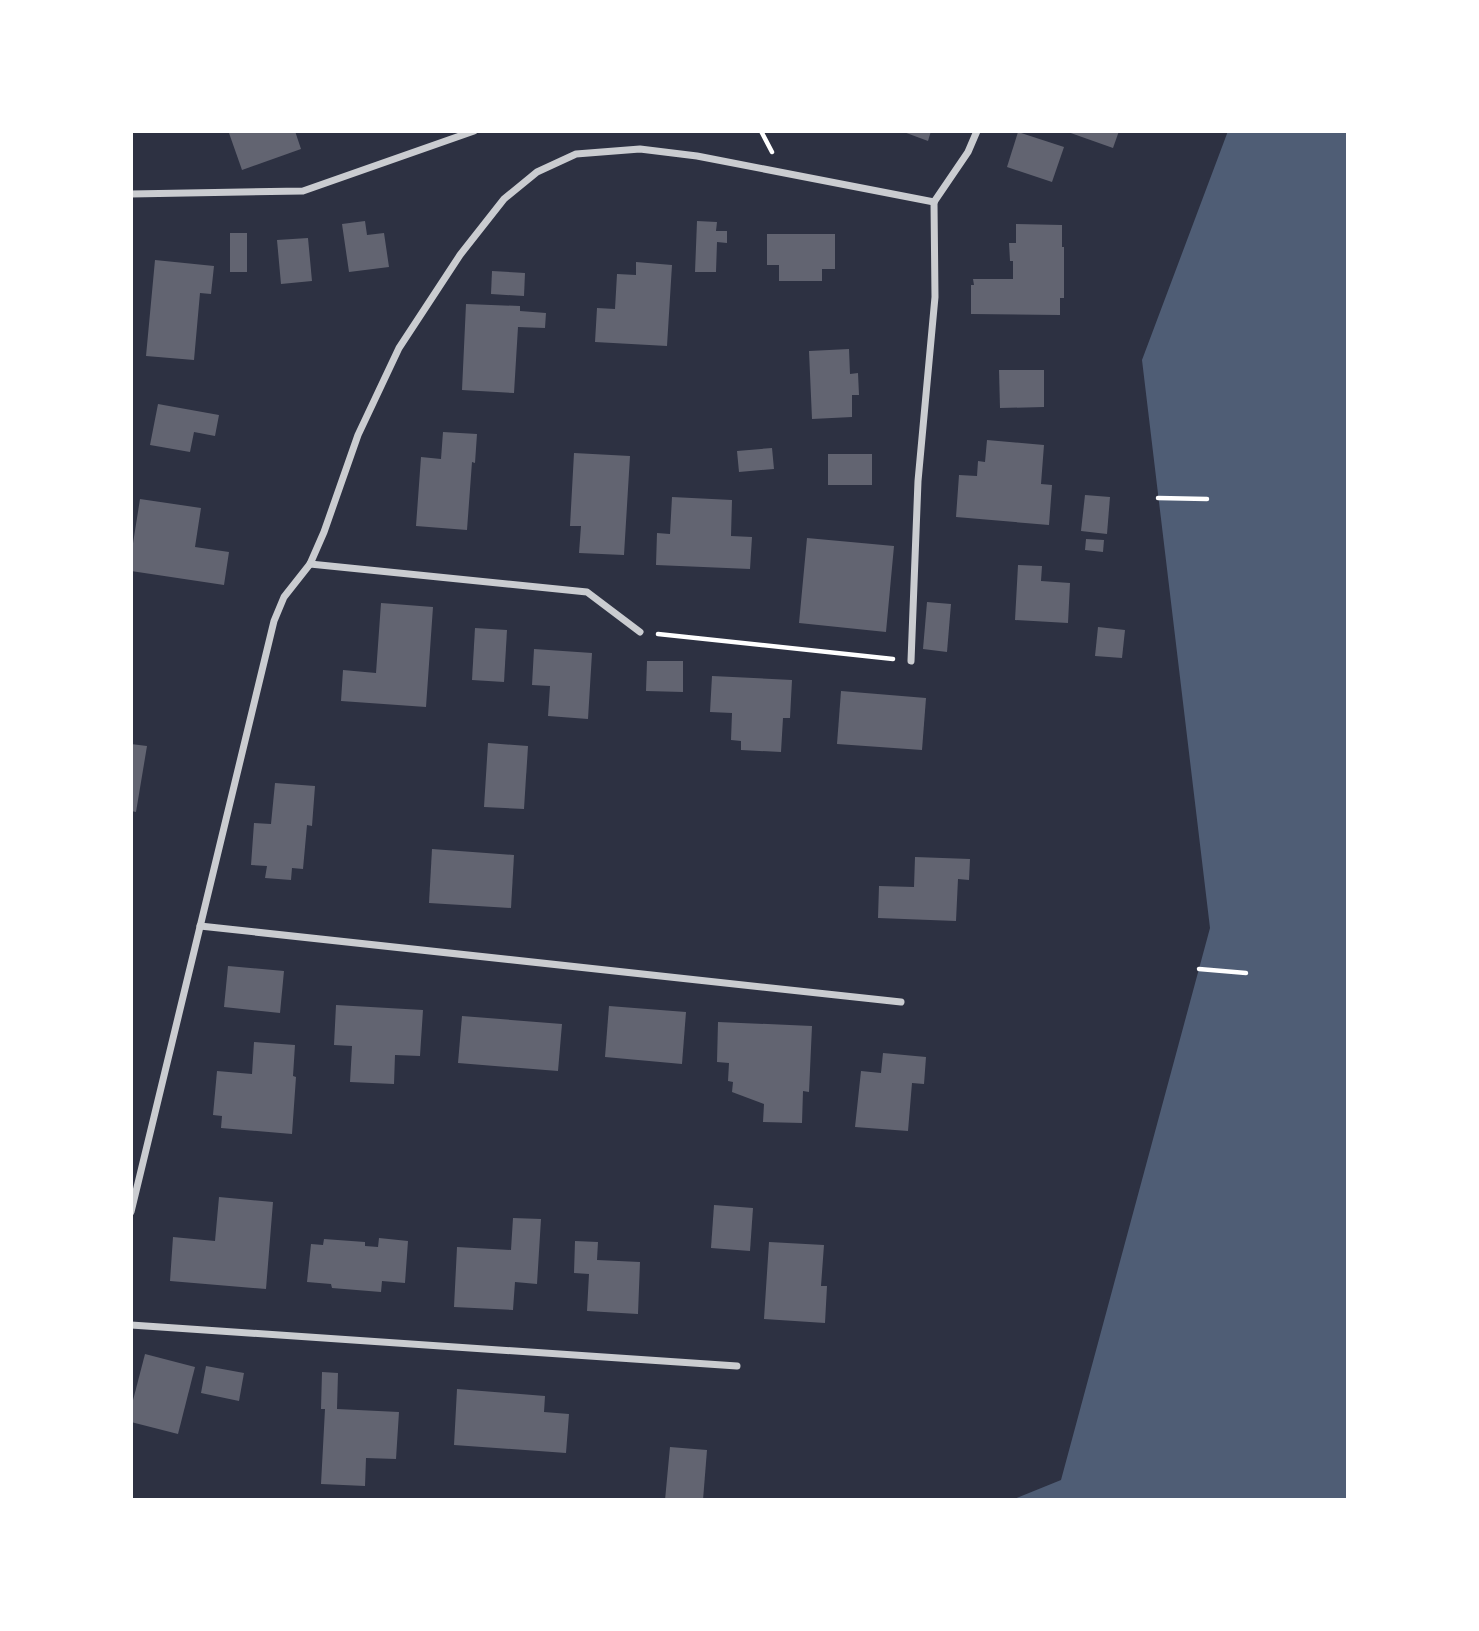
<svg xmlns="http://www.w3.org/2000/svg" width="1479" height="1631" font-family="Quicksand,sans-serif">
	<rect width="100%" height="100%" fill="#2d3142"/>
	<polygon fill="#4f5d75" points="1228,131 1348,131 1348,1500 1012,1500 1061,1480 1210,928 1142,360"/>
	<g fill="#626471">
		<polygon points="234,131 295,131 301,149 242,170 229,133"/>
		<polygon points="901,131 931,131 928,141"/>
		<polygon points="1065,131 1119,131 1113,148"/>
		<polygon points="1018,132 1064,147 1052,182 1007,167"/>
		<polygon points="365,221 367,235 384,233 389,267 349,272 342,224"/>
		<polygon points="697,221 717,222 716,231 727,231 727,243 717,242 716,272 695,272"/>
		<polygon points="1016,224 1062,225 1062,247 1064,247 1064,298 1060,298 1060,315 971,314 971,285 974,285 973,279 1013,279 1013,261 1010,261 1009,243 1016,243"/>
		<rect x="230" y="233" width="17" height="39"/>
		<polygon points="767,234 835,234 835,269 822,269 822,281 779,281 779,265 767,265"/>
		<polygon points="308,238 312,281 281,284 277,240"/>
		<polygon points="155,260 214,266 211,294 200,293 194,360 146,356"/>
		<polygon points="636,262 672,265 667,346 595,342 597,308 615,309 617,274 636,275"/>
		<polygon points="492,271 525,273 524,296 491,294"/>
		<polygon points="466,304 520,306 520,311 546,313 545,328 518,327 514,393 462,390"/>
		<polygon points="849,349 850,374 858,373 859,395 852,395 852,417 812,419 809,351"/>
		<polygon points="999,370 1044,370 1044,407 1000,408"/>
		<polygon points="158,404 219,415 215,436 194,432 190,452 150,445"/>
		<polygon points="443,432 477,434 475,463 472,462 467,530 416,526 421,457 441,459"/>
		<polygon points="987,440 1044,445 1041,484 1052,485 1049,525 956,517 959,475 977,476 978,461 985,462"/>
		<polygon points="772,448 774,469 739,472 737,451"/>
		<polygon points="574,453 630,456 624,555 579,553 581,526 570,526"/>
		<rect x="828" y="454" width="44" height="31"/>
		<polygon points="1085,495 1110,497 1107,534 1081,531"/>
		<polygon points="672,497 732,500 731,536 752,537 750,569 656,565 657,533 670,534"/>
		<polygon points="140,499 201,508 195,547 229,552 224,585 131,571 131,556"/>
		<polygon points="807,538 894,546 886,632 799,623"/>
		<polygon points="1086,539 1104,540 1103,552 1085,550"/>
		<polygon points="1018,565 1042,566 1041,581 1070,583 1068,623 1015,620"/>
		<polygon points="927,602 951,604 947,652 923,649"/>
		<polygon points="381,603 433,607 426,707 341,701 343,670 376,673"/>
		<polygon points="1098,627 1125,630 1122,658 1095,656"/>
		<polygon points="475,628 507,630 504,682 472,680"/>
		<polygon points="534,649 592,653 588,719 548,716 550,686 532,685"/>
		<polygon points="647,661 683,661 683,692 646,691"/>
		<polygon points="712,676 792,680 790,718 783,718 781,752 741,750 741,741 731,740 732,713 710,712"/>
		<polygon points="841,691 926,698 922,750 837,744"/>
		<polygon points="488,743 528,746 524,809 484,807"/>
		<polygon points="131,744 147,746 136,812 131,811"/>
		<polygon points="275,783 315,786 312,826 307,825 303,869 292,868 291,880 265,878 267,866 251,865 254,823 271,824"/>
		<polygon points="432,849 514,855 511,908 429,903"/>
		<polygon points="915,857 970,859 969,880 958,879 956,921 878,918 879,886 914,887"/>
		<polygon points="228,966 284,971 280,1013 224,1007"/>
		<polygon points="336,1005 423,1010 420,1056 395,1055 394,1084 350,1082 352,1046 334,1045"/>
		<polygon points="609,1006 686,1012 682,1064 605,1057"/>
		<polygon points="462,1016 562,1024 558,1071 458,1063"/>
		<polygon points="718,1022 812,1026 809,1092 803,1091 802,1123 763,1122 764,1104 732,1092 733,1082 728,1081 729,1063 717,1062"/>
		<polygon points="254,1042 295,1045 293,1076 296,1077 292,1134 221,1128 222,1116 213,1115 217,1071 252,1074"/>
		<polygon points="883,1053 926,1057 924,1084 912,1083 908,1131 855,1127 861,1071 881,1073"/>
		<polygon points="219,1197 273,1202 266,1289 170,1281 173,1237 215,1241"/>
		<polygon points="714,1205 753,1208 750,1251 711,1248"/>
		<polygon points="513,1218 541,1219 537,1284 515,1282 513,1310 454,1307 457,1247 511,1250"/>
		<polygon points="379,1238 408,1241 405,1283 382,1281 381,1292 332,1288 331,1284 307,1282 311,1244 323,1245 324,1239 365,1242 365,1246 378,1247"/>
		<polygon points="575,1241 598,1242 597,1260 640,1262 638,1314 587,1311 589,1274 574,1273"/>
		<polygon points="769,1242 824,1245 821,1286 827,1286 825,1323 764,1319"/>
		<polygon points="145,1354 195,1367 178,1434 131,1422 131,1408"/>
		<polygon points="206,1366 244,1373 239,1401 201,1393"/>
		<polygon points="322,1372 338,1373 337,1409 399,1412 396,1459 366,1458 365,1486 321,1484 325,1409 321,1409"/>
		<polygon points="457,1389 545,1396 544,1412 569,1414 566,1453 454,1445"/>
		<polygon points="670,1447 707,1450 703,1500 665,1500"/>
	</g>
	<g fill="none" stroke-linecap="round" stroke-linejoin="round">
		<g stroke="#fff" stroke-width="4.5">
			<polyline points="761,131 772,152"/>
			<polyline points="1158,498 1207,499"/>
			<polyline points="658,634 893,659"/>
			<polyline points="1199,969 1246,973"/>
		</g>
		<g stroke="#caccd0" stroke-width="7">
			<polyline points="131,194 303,191 474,131"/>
			<polyline points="934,202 968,152 977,131"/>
			<polyline points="310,564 587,592 640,632"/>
			<polyline points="911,661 918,481 935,297 934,202"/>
			<polyline points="200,926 901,1002"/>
			<polyline points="131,1212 274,621 284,597 310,564 324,532 358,435 399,348 460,255 504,199 537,172 576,154 640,149 697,156 934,202"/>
			<polyline points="131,1325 737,1366"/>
		</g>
	</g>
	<rect width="1479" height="1631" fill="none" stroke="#ffffff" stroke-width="266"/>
</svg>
